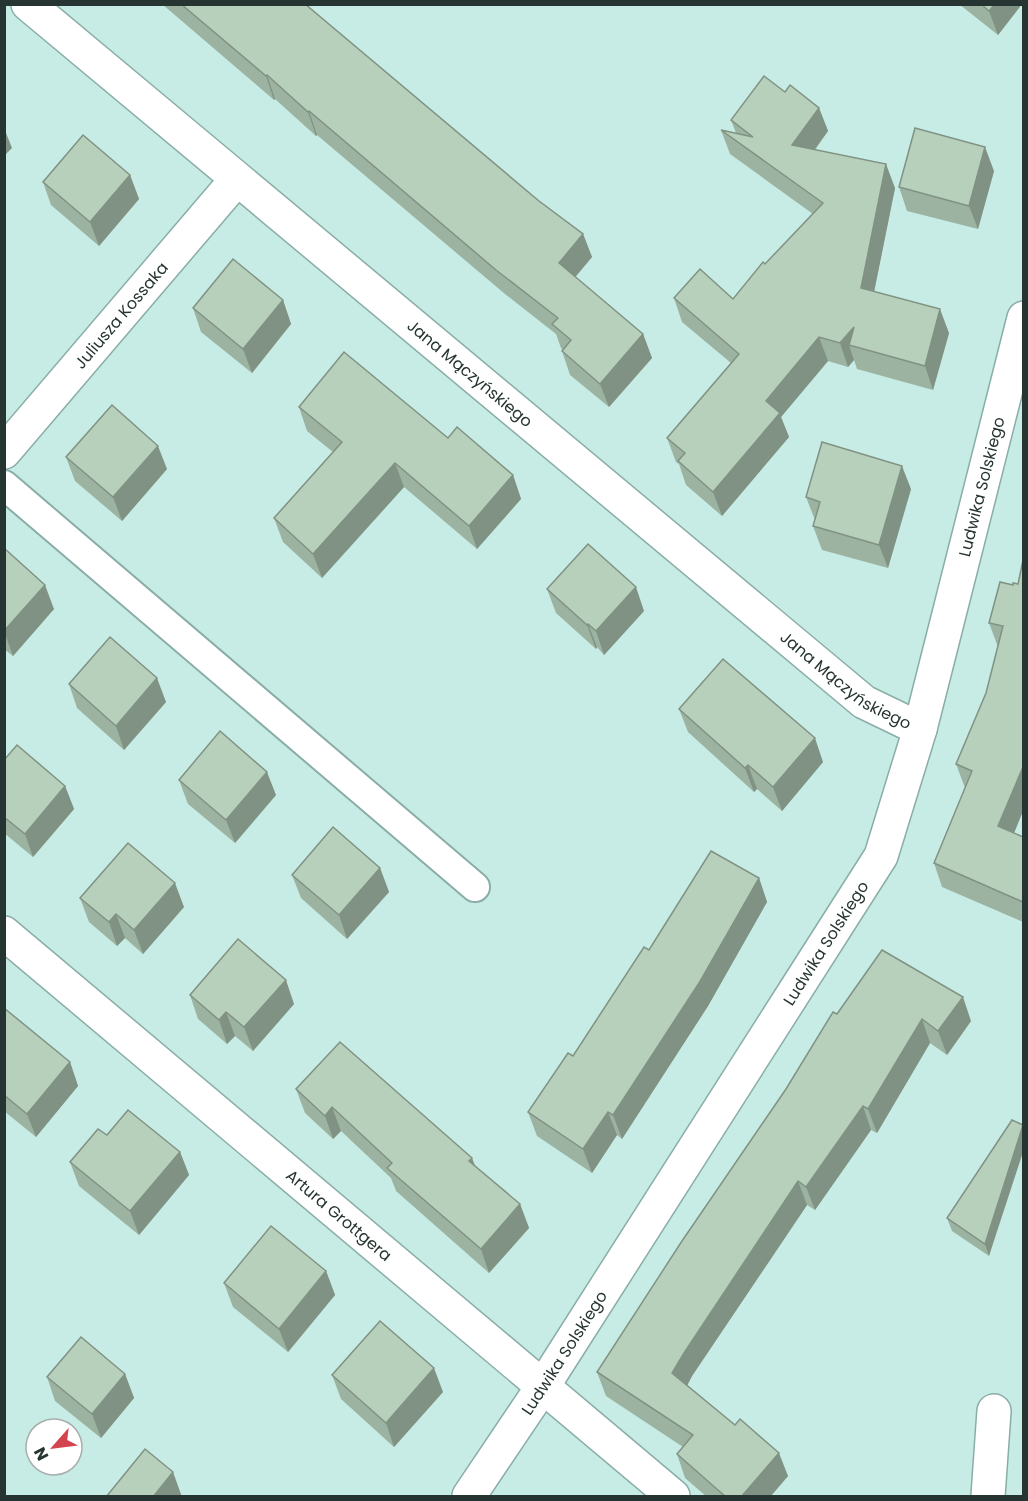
<svg xmlns="http://www.w3.org/2000/svg" width="1028" height="1501" font-family="Poppins,sans-serif">
	<rect width="100%" height="100%" fill="#c6ece5"/>
	<g fill="none" stroke-linecap="round" stroke-linejoin="round">
		<g stroke="#8aada7" stroke-width="32">
			<polyline id="service" points="4,485 475,887"/>
		</g>
		<g stroke="#8aada7" stroke-width="36">
			<g id="minor">
				<path id="s1" d="M28 4 864 702 920 729"/>
				<path id="s2" d="M4 452 237 179"/>
				<path id="s3" d="M4 933 673 1496"/>
				<path id="s4" d="M469 1496 543 1386 881 856 920 729 1024 318"/>
				<polyline points="988,1496 994,1411"/>
			</g>
		</g>
		<use href="#service" stroke="#fff" stroke-width="28"/>
		<use href="#minor" stroke="#fff" stroke-width="33"/>
	</g>
	<g fill="#9db3a1">
		<polygon points="162,4 305,4 539,201 583,234 592,257 575,277 643,334 652,358 609,407 570,375 562,351 563,350 561,348 556,334 505,294 317,135 316,136 275,99 274,100"/>
		<polygon points="959,4 1022,4 998,35"/>
		<polygon points="785,92 819,108 828,131 815,150 895,188 874,292 949,333 933,390 857,369 854,360 848,367 828,361 781,417 789,437 722,516 686,485 679,464 676,462 667,438 731,363 682,322 674,298 733,299 765,264 813,214 730,154 721,130 736,133 731,120"/>
		<polygon points="994,171 978,229 907,211 899,187"/>
		<polygon points="130,175 139,199 99,246 51,205 43,182"/>
		<polygon points="283,300 291,324 252,373 201,332 193,308"/>
		<polygon points="299,407 448,438 513,475 521,499 477,549 404,487 322,578 283,542 274,518 333,452 307,431"/>
		<polygon points="66,457 167,469 122,521 75,481"/>
		<polygon points="911,489 888,568 822,550 813,526 815,520 806,497"/>
		<polygon points="4,548 54,609 13,656 4,649"/>
		<polygon points="1018,584 1023,811 1014,833 1023,837 1023,922 942,887 934,863 965,788 956,764 986,693 998,647 989,623 1013,585"/>
		<polygon points="547,589 644,611 604,655 597,647 596,649 556,613"/>
		<polygon points="69,684 166,702 124,750 77,708"/>
		<polygon points="679,709 823,762 782,811 757,789 754,792 688,732"/>
		<polygon points="4,760 65,786 74,809 33,857 4,833"/>
		<polygon points="179,780 276,795 235,843 188,804"/>
		<polygon points="380,868 389,892 347,939 301,898 292,875"/>
		<polygon points="759,878 767,902 708,1006 622,1139 617,1135 592,1173 537,1136 528,1112 573,1056 649,950"/>
		<polygon points="80,898 184,907 143,954 125,938 117,946 89,922"/>
		<polygon points="190,995 294,1004 253,1051 235,1036 227,1044 198,1019"/>
		<polygon points="4,1008 70,1062 78,1086 36,1137 4,1111"/>
		<polygon points="837,1014 971,1021 947,1055 930,1043 877,1133 871,1130 815,1210 807,1205 692,1376 687,1386 788,1476 770,1497 707,1497 685,1478 677,1454 683,1447 606,1396 597,1372"/>
		<polygon points="296,1089 475,1166 520,1204 529,1228 489,1273 396,1191 391,1178 341,1131 333,1139 305,1113"/>
		<polygon points="1012,1120 989,1256 952,1231 947,1218"/>
		<polygon points="107,1135 180,1152 189,1175 139,1235 79,1186 70,1162"/>
		<polygon points="326,1271 335,1295 288,1352 233,1307 224,1283"/>
		<polygon points="125,1374 134,1398 101,1438 55,1401 47,1377"/>
		<polygon points="332,1375 443,1392 394,1447 341,1399"/>
	</g>
	<g fill="#809283">
		<polygon points="995,4 1022,4 998,35 989,11"/>
		<polygon points="267,75 275,99 274,100 266,76"/>
		<polygon points="819,108 828,131 800,169 792,145"/>
		<polygon points="309,111 317,135 316,136 308,112"/>
		<polygon points="4,128 12,148 4,156"/>
		<polygon points="985,147 994,171 978,229 969,206"/>
		<polygon points="886,164 895,188 870,312 861,288"/>
		<polygon points="130,175 139,199 99,246 90,222"/>
		<polygon points="583,234 592,257 567,287 559,263"/>
		<polygon points="283,300 291,324 252,373 243,349"/>
		<polygon points="940,309 949,333 933,390 925,366"/>
		<polygon points="854,327 849,345 854,360 848,367 840,343"/>
		<polygon points="643,334 652,358 609,407 600,384"/>
		<polygon points="819,337 828,361 781,417 789,437 722,516 713,492 766,401"/>
		<polygon points="158,446 167,469 122,521 113,497"/>
		<polygon points="395,463 404,487 322,578 313,554"/>
		<polygon points="902,466 911,489 888,568 879,545"/>
		<polygon points="513,475 521,499 477,549 469,526"/>
		<polygon points="45,585 54,609 13,656 4,631"/>
		<polygon points="636,587 644,611 604,655 596,631"/>
		<polygon points="588,624 597,647 596,649 587,625"/>
		<polygon points="157,678 166,702 124,750 116,726"/>
		<polygon points="815,738 823,762 782,811 773,787"/>
		<polygon points="748,765 757,789 754,792 745,768"/>
		<polygon points="1023,767 1023,811 1007,850 998,826"/>
		<polygon points="267,772 276,795 235,843 226,820"/>
		<polygon points="65,786 74,809 33,857 25,834"/>
		<polygon points="380,868 389,892 347,939 339,915"/>
		<polygon points="759,878 767,902 708,1006 622,1139 613,1115"/>
		<polygon points="175,883 184,907 143,954 134,930"/>
		<polygon points="116,914 125,938 117,946 109,922"/>
		<polygon points="286,980 294,1004 253,1051 244,1027"/>
		<polygon points="963,997 971,1021 947,1055 938,1031"/>
		<polygon points="226,1012 235,1036 227,1044 219,1020"/>
		<polygon points="922,1019 930,1043 877,1133 868,1109"/>
		<polygon points="70,1062 78,1086 36,1137 27,1114"/>
		<polygon points="863,1106 871,1130 815,1210 806,1187"/>
		<polygon points="332,1107 341,1131 333,1139 325,1116"/>
		<polygon points="608,1112 617,1135 592,1173 583,1149"/>
		<polygon points="1023,1125 1023,1152 989,1256 985,1244"/>
		<polygon points="180,1152 189,1175 139,1235 130,1211"/>
		<polygon points="472,1158 481,1181 469,1161"/>
		<polygon points="798,1181 807,1205 692,1376 681,1397 672,1373 684,1353"/>
		<polygon points="520,1204 529,1228 489,1273 481,1249"/>
		<polygon points="326,1271 335,1295 288,1352 279,1329"/>
		<polygon points="434,1368 443,1392 394,1447 386,1423"/>
		<polygon points="125,1374 134,1398 101,1438 92,1414"/>
		<polygon points="779,1453 788,1476 770,1497 741,1497"/>
		<polygon points="173,1472 182,1497 153,1497"/>
	</g>
	<g fill="#b7d0bb" stroke="#809283" stroke-width="1.5">
		<polygon points="181,4 305,4 539,201 583,234 559,263 643,334 600,384 562,351 571,340 552,324 558,318 496,270 309,111 308,112 267,75 266,76"/>
		<polygon points="981,4 995,4 989,11"/>
		<polygon points="764,76 785,92 790,85 819,108 792,145 886,164 861,288 940,309 925,366 849,345 854,327 840,343 819,337 766,401 780,413 713,492 678,461 685,453 667,438 739,354 674,298 700,269 733,299 763,262 765,264 823,203 721,130 753,137 731,120"/>
		<polygon points="915,128 985,147 969,206 899,187"/>
		<polygon points="83,135 130,175 90,222 43,182"/>
		<polygon points="233,259 283,300 243,349 193,308"/>
		<polygon points="344,352 448,438 457,427 513,475 469,526 395,463 313,554 274,518 342,442 299,407"/>
		<polygon points="112,405 158,446 113,497 66,457"/>
		<polygon points="822,442 902,466 879,545 813,526 820,502 806,497"/>
		<polygon points="588,544 636,587 596,631 588,624 587,625 547,589"/>
		<polygon points="4,548 45,585 4,631"/>
		<polygon points="1023,560 1023,767 998,826 1023,837 1023,902 934,863 972,771 956,764 986,693 1003,626 989,623 1000,582 1013,585 1013,583 1018,584"/>
		<polygon points="110,637 157,678 116,726 69,684"/>
		<polygon points="723,659 815,738 773,787 748,765 745,768 679,709"/>
		<polygon points="220,731 267,772 226,820 179,780"/>
		<polygon points="17,745 65,786 25,834 4,817 4,760"/>
		<polygon points="333,827 380,868 339,915 292,875"/>
		<polygon points="128,843 175,883 134,930 116,914 109,922 80,898"/>
		<polygon points="711,851 759,878 699,983 613,1115 608,1112 583,1149 528,1112 568,1053 573,1056 644,947 649,950"/>
		<polygon points="238,939 286,980 244,1027 226,1012 219,1020 190,995"/>
		<polygon points="882,950 963,997 938,1031 922,1019 868,1109 863,1106 806,1187 798,1181 684,1353 672,1373 735,1425 740,1419 779,1453 741,1497 726,1497 677,1454 693,1435 597,1372 682,1241 786,1089 833,1012 837,1014"/>
		<polygon points="4,1008 70,1062 27,1114 4,1095"/>
		<polygon points="340,1042 472,1158 469,1161 520,1204 481,1249 387,1168 392,1163 332,1107 325,1116 296,1089"/>
		<polygon points="128,1110 180,1152 130,1211 70,1162 98,1129 107,1135"/>
		<polygon points="1012,1120 1023,1125 985,1244 947,1218"/>
		<polygon points="271,1226 326,1271 279,1329 224,1283"/>
		<polygon points="380,1321 434,1368 386,1423 332,1375"/>
		<polygon points="81,1337 125,1374 92,1414 47,1377"/>
		<polygon points="145,1449 173,1472 153,1497 106,1497"/>
	</g>
	<g text-anchor="middle" dominant-baseline="central" stroke-width="4.5" stroke-linejoin="round" paint-order="stroke">
		<g font-size="16" fill="#263532" stroke="#fff">
			<text stroke="none"><textPath href="#s2" startOffset="180">Juliusza Kossaka</textPath></text>
			<text stroke="none"><textPath href="#s1" startOffset="576">Jana Mączyńskiego</textPath></text>
			<text stroke="none"><textPath href="#s4" startOffset="1144">Ludwika Solskiego</textPath></text>
			<text stroke="none"><textPath href="#s1" startOffset="1062">Jana Mączyńskiego</textPath></text>
			<text stroke="none"><textPath href="#s4" startOffset="658">Ludwika Solskiego</textPath></text>
			<text stroke="none"><textPath href="#s3" startOffset="438">Artura Grottgera</textPath></text>
			<text stroke="none"><textPath href="#s4" startOffset="172">Ludwika Solskiego</textPath></text>
		</g>
	</g>
	<rect width="1028" height="1501" fill="none" stroke="#263532" stroke-width="12"/>
	<g transform="translate(54 1447) rotate(242)"><circle r="28" fill="#ffffff" stroke="#a8aead" stroke-width="1.5"/>
	<path d="M0-4.5L10 22L0 15L-10 22Z" fill="#d4444f"/>
	<text y="-9" font-size="16" font-weight="bold" text-anchor="middle" fill="#263532">N</text>
	</g>
</svg>
